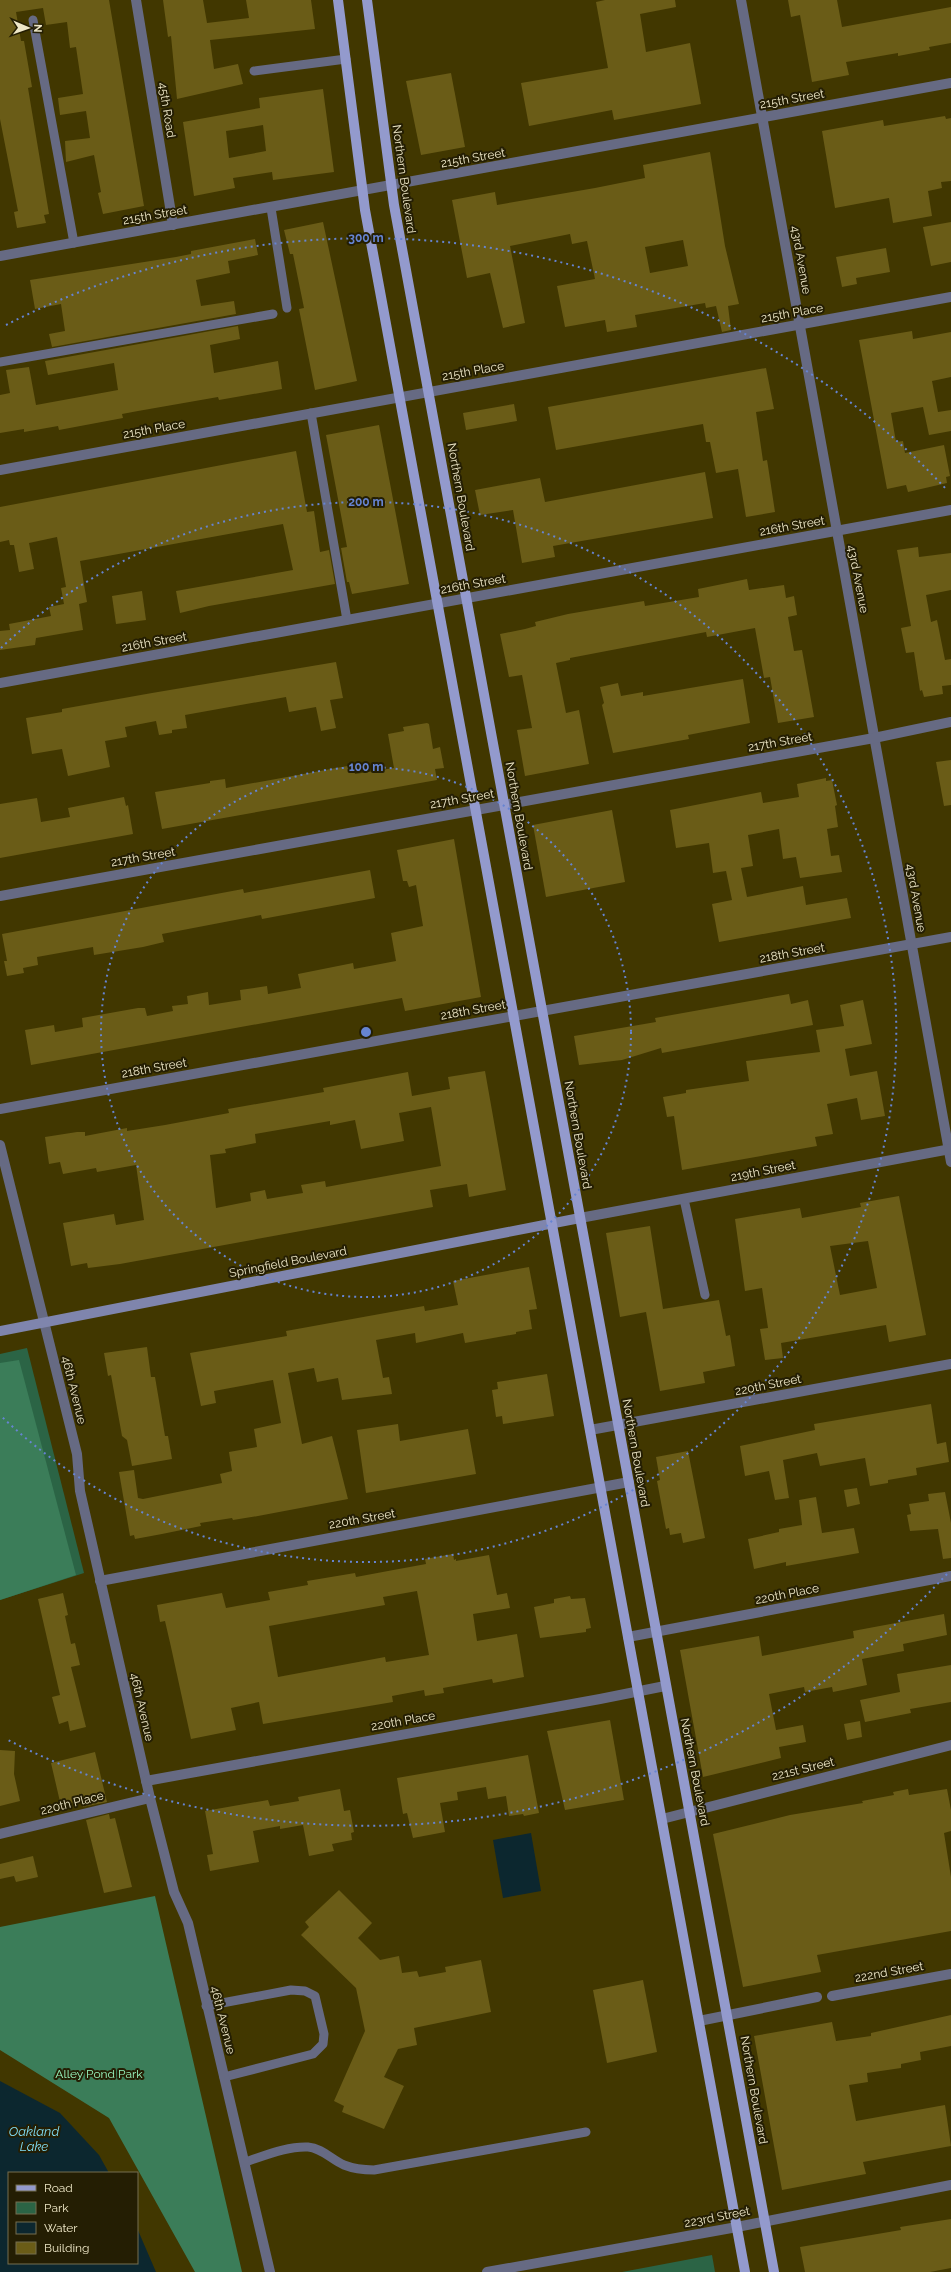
<svg xmlns="http://www.w3.org/2000/svg" width="951" height="2272" font-family="Raleway,sans-serif">
	<rect width="100%" height="100%" fill="#413700"/>
	<g fill="#2b6445">
		<polygon points="27,1348 84,1573 0,1600 0,1354"/>
		<polygon points="712,2255 715,2272 622,2272"/>
	</g>
	<g fill="#3b7d59">
		<polygon points="19,1360 76,1575 0,1600 0,1363"/>
		<polygon points="155,1896 242,2272 195,2272 109,2118 0,2050 0,1927"/>
	</g>
	<g fill="#0c272f">
		<polygon points="531,1833 541,1891 503,1898 493,1840"/>
		<polygon points="0,2081 60,2113 99,2155 109,2173 9,2173 9,2263 137,2263 137,2228 156,2272 0,2272"/>
	</g>
	<g fill="#6a5c17" fill-rule="evenodd">
		<polygon points="0,0 109,0 144,206 103,214 98,193 101,192 94,155 66,162 65,141 90,138 86,111 60,115 58,98 83,94 76,47 70,48 67,22 46,25 43,8 16,12 21,41 24,41 32,87 28,88 49,214 44,215 46,223 17,228 14,212 18,211 0,119"/>
		<polygon points="163,0 203,0 207,23 249,18 246,0 311,0 315,29 210,40 214,69 238,64 243,84 177,99 171,36 168,37"/>
		<polygon points="605,0 675,0 676,7 640,14 646,52 690,43 701,104 614,120 612,110 529,126 521,83 608,68 596,2"/>
		<polygon points="788,0 837,0 842,27 951,7 951,43 929,47 930,50 898,56 898,53 846,62 849,75 812,82 800,15 791,17"/>
		<polygon points="451,73 465,147 421,155 406,81"/>
		<path d="M323 89 334 172 273 180 272 172 233 178 235 188 194 196 183 122 260 108 259 98ZM263 125 266 151 229 158 226 131Z"/>
		<polygon points="945,116 946,119 951,118 951,181 941,182 942,188 928,191 932,216 893,223 889,198 835,208 822,131 883,120 884,126"/>
		<path d="M710 152 725 246 739 304 728 306 731 330 722 332 716 306 706 308 705 303 635 315 637 327 607 332 605 320 565 327 557 286 595 279 587 241 572 244 570 234 510 246 525 323 503 328 490 273 467 278 452 200 495 192 497 205 595 188 645 178 643 165ZM683 240 688 266 650 273 645 247Z"/>
		<polygon points="323,222 357,381 315,390 299,309 304,308 293,254 290,254 284,230"/>
		<polygon points="951,222 951,262 931,266 923,227"/>
		<polygon points="255,239 258,255 228,261 230,273 196,280 201,306 234,301 236,314 52,347 49,334 65,331 61,304 35,309 30,280 176,257 191,254 191,251"/>
		<polygon points="886,248 890,272 856,278 857,284 842,287 836,257"/>
		<polygon points="238,326 240,339 210,345 214,373 278,361 282,389 219,400 218,397 138,411 122,414 123,418 59,430 58,426 24,432 24,429 0,433 0,395 10,393 6,370 29,367 36,405 118,390 114,363 48,375 45,361"/>
		<polygon points="912,331 913,339 951,332 951,377 932,381 938,412 951,410 951,431 929,435 923,407 891,413 896,442 903,441 905,453 944,445 950,476 946,477 947,483 908,492 906,485 887,489 859,340"/>
		<polygon points="766,368 774,409 756,412 763,461 767,460 768,466 775,512 746,517 738,469 716,473 710,442 706,442 703,424 556,450 548,407"/>
		<polygon points="514,404 517,421 466,430 463,413"/>
		<polygon points="379,425 409,584 352,594 349,582 347,582 341,548 347,547 326,435"/>
		<polygon points="296,451 307,512 314,511 320,552 329,550 335,584 209,606 180,613 176,591 293,570 283,524 80,561 87,602 79,604 83,630 36,638 35,645 0,650 0,631 10,630 9,624 51,616 49,607 64,604 61,588 66,587 57,537 29,543 34,569 19,572 14,545 10,545 9,540 0,542 0,507"/>
		<polygon points="705,472 713,518 553,546 555,557 522,563 513,510 480,515 475,490 540,478 545,502"/>
		<polygon points="918,547 919,557 951,553 951,590 926,595 931,622 937,620 945,660 951,659 951,685 942,686 943,694 924,697 922,690 920,691 914,652 906,653 901,628 911,626 897,550"/>
		<polygon points="747,579 749,590 784,585 786,598 794,596 797,615 788,617 794,651 802,650 814,717 778,723 770,677 764,678 755,628 707,637 706,632 570,658 570,660 556,663 566,713 579,710 589,764 525,776 517,730 532,728 522,675 509,677 500,634 525,629 536,626 535,622 568,614 644,601 645,606 699,597 698,589"/>
		<polygon points="142,591 146,620 116,624 112,596"/>
		<polygon points="336,662 343,698 330,700 336,728 321,731 316,707 289,712 286,697 185,715 187,728 172,730 172,733 159,735 156,721 125,727 127,737 105,741 110,767 68,776 62,749 32,754 26,718 62,712 62,709 152,693"/>
		<polygon points="743,679 750,723 688,735 689,739 613,753 602,705 604,703 600,687 618,683 621,696 643,692 643,696"/>
		<polygon points="427,723 429,724 433,749 440,747 444,768 435,769 437,780 162,829 155,792 210,783 210,781 225,779 226,788 353,765 355,774 394,768 388,734 404,731 403,727"/>
		<polygon points="951,760 951,805 944,806 936,762"/>
		<polygon points="826,778 826,781 832,780 837,805 835,806 838,827 827,829 831,856 839,855 842,872 800,878 796,857 783,859 779,829 748,835 753,866 741,868 747,897 803,886 806,905 847,898 851,918 719,942 712,904 732,900 726,871 713,873 709,843 676,848 670,810 761,792 763,803 799,797 797,784"/>
		<polygon points="124,797 126,806 128,805 133,834 0,858 0,804 37,798 41,822 70,817 68,808"/>
		<polygon points="612,810 625,882 546,897 533,825"/>
		<polygon points="454,839 481,997 405,1011 402,998 31,1065 25,1030 54,1025 55,1032 83,1027 82,1018 138,1008 145,1008 147,1016 173,1011 172,1006 188,1004 187,996 208,992 209,1005 241,1000 240,990 267,986 268,994 301,988 298,974 353,963 354,969 396,961 391,933 423,926 416,885 409,887 407,881 403,881 397,850"/>
		<polygon points="370,870 375,898 262,919 261,915 162,934 164,942 143,947 94,955 93,947 37,957 38,965 23,968 24,973 7,976 4,961 7,961 2,934 243,889 244,893"/>
		<polygon points="789,994 791,1004 808,1000 813,1025 662,1053 661,1048 622,1060 579,1065 574,1036 656,1022 655,1018"/>
		<polygon points="863,1000 872,1044 845,1049 850,1076 877,1071 885,1116 861,1120 857,1098 827,1104 833,1134 815,1137 817,1146 682,1170 674,1116 667,1117 663,1097 686,1093 686,1090 749,1081 746,1061 820,1052 816,1030 844,1026 840,1005"/>
		<path d="M485 1071 506 1190 469 1197 467 1184 430 1190 433 1207 120 1264 88 1268 87 1263 71 1266 63 1223 114 1214 116 1225 144 1220 136 1165 97 1172 96 1168 63 1174 60 1162 49 1164 45 1137 77 1132H85V1136L127 1128V1131L165 1125 229 1113 228 1109 324 1092 323 1088 408 1072 412 1096 450 1089 448 1077ZM431 1107 441 1166 326 1187 325 1181 301 1185 303 1193 267 1199 265 1190 250 1193 251 1201 216 1208 210 1155 226 1153 225 1149 256 1143 255 1134 330 1121V1125L355 1120 361 1149 404 1141 399 1113Z"/>
		<path d="M899 1196 926 1335 889 1342 886 1325 781 1343 783 1358 765 1360 760 1329 768 1328 762 1288 745 1291 735 1219 800 1208 802 1218 861 1207 860 1203ZM868 1241 877 1288 840 1295 830 1246Z"/>
		<polygon points="650,1226 663,1309 719,1300 726,1336 730,1335 735,1366 703,1372 705,1383 660,1391 646,1312 620,1317 606,1233"/>
		<polygon points="529,1267 537,1309 529,1310 532,1329 516,1332 516,1334 465,1343 463,1333 416,1343 415,1333 376,1340 383,1378 389,1377 392,1394 342,1400 338,1378 317,1382 314,1368 288,1373 302,1444 332,1436 348,1499 258,1516 233,1520 232,1518 200,1523 201,1526 162,1534 135,1539 134,1535 130,1536 119,1472 134,1470 138,1498 143,1499 222,1483 220,1474 232,1471 229,1452 257,1447 254,1429 281,1423 273,1380 214,1391 216,1403 201,1406 190,1353 287,1336 286,1331 424,1306 425,1311 458,1305 453,1281"/>
		<polygon points="147,1347 151,1377 155,1377 165,1436 168,1436 172,1459 132,1466 127,1440 122,1436 111,1375 108,1376 104,1353"/>
		<polygon points="547,1374 554,1416 503,1424 502,1416 496,1417 492,1390 498,1389 497,1382"/>
		<polygon points="931,1404 937,1444 946,1442 949,1462 916,1468 917,1475 888,1480 888,1483 870,1486 865,1458 820,1466 817,1453 783,1460 789,1498 775,1500 769,1471 745,1476 740,1446 815,1430 814,1424"/>
		<polygon points="398,1424 400,1441 468,1429 476,1474 366,1493 357,1430"/>
		<polygon points="688,1451 705,1538 683,1543 681,1533 670,1535 669,1528 666,1529 657,1481 660,1480 656,1457"/>
		<polygon points="857,1488 860,1504 847,1507 844,1490"/>
		<polygon points="945,1492 951,1523 951,1558 943,1559 938,1529 910,1531 907,1515 911,1514 909,1504 929,1501 928,1494"/>
		<polygon points="816,1497 822,1533 854,1528 859,1553 786,1566 786,1562 754,1569 748,1539 779,1532 779,1529 802,1525 799,1500"/>
		<path d="M453 1554 454 1560 456 1559V1561L489 1555 497 1595 507 1593 510 1608 473 1614 477 1641 517 1634 524 1677 493 1683 492 1679 443 1688 444 1693 425 1696 424 1690 392 1696 393 1702 263 1724 259 1702 231 1708 236 1730 191 1739 171 1647 165 1621 160 1622 157 1605 222 1593 226 1608 270 1600 268 1592 308 1585 307 1581 355 1573 356 1577 388 1571 426 1564 425 1559ZM417 1591 429 1655 386 1662 385 1657 278 1677 269 1626 385 1605 383 1597Z"/>
		<polygon points="63,1593 68,1615 65,1616 71,1644 75,1643 80,1665 71,1667 86,1727 70,1731 68,1721 59,1724 52,1697 60,1695 38,1599"/>
		<polygon points="570,1596 571,1599 585,1598 591,1628 586,1629 586,1632 540,1638 534,1607 554,1603 554,1599"/>
		<polygon points="944,1614 947,1635 903,1644 904,1651 862,1659 867,1685 833,1692 832,1687 805,1692 804,1687 769,1694 776,1730 803,1725 806,1742 779,1747 781,1758 703,1777 680,1650 759,1636 762,1656 854,1638 853,1631"/>
		<polygon points="951,1665 951,1702 910,1709 911,1713 865,1722 860,1700 900,1692 897,1674"/>
		<polygon points="610,1720 624,1800 565,1810 547,1731"/>
		<polygon points="860,1721 862,1737 847,1740 844,1724"/>
		<polygon points="0,1750 15,1751 14,1774 20,1801 0,1806"/>
		<polygon points="95,1752 107,1802 83,1807 81,1801 61,1806 51,1763"/>
		<polygon points="528,1755 539,1813 524,1816 523,1814 509,1816 506,1796 488,1799 486,1787 457,1792 458,1800 440,1803 445,1832 413,1838 407,1813 403,1814 397,1778"/>
		<polygon points="340,1789 344,1811 350,1810 354,1832 351,1833 352,1840 332,1844 334,1851 309,1856 303,1825 280,1829 280,1826 253,1831 259,1862 210,1871 207,1855 213,1854 205,1811 268,1800 270,1806 299,1801 298,1797"/>
		<polygon points="908,1789 909,1795 947,1789 951,1810 951,1831 944,1833 951,1877 951,1931 817,1955 821,1972 743,1987 713,1834 790,1815 863,1803 862,1801 894,1795 893,1792"/>
		<polygon points="109,1814 110,1819 115,1818 132,1887 104,1893 86,1820"/>
		<polygon points="33,1856 38,1877 16,1882 14,1876 0,1879 0,1864"/>
		<polygon points="339,1890 372,1923 358,1938 380,1960 399,1956 402,1973 417,1971 419,1977 446,1972 445,1967 481,1960 491,2012 414,2028 417,2045 398,2049 384,2077 404,2086 384,2129 342,2112 344,2106 334,2101 365,2031 356,1988 301,1935 309,1927 305,1922"/>
		<polygon points="643,1980 657,2052 607,2063 593,1990"/>
		<polygon points="951,2015 951,2046 920,2052 921,2060 901,2064 901,2068 867,2073 868,2082 849,2085 856,2121 945,2105 951,2146 863,2162 866,2174 782,2190 754,2036 832,2022 836,2041 871,2036 871,2033"/>
		<polygon points="951,2219 951,2268 930,2272 805,2272 800,2247 901,2230 900,2227"/>
	</g>
	<g fill="none" stroke-linecap="round" stroke-linejoin="round">
		<g stroke="#666a83" stroke-width="9">
			<polyline points="33,20 74,243"/>
			<polyline points="254,71 346,59"/>
			<polyline points="271,208 287,308"/>
			<polyline points="0,362 273,314"/>
			<polyline points="311,413 347,620"/>
			<polyline points="684,1199 705,1295"/>
			<polyline points="206,2006 291,1990 305,1991 315,1996 324,2034 323,2044 313,2054 224,2077"/>
			<path d="M245 2162C264 2156 287 2146 308 2147 322 2148 332 2160 344 2165 354 2169 363 2170 374 2170L586 2132"/>
		</g>
		<g stroke="#666a83" stroke-width="10">
			<polyline points="136,0 173,225"/>
			<polyline points="741,0 951,1162"/>
			<polyline points="0,256 951,83"/>
			<polyline points="0,470 951,297"/>
			<polyline points="0,683 951,510"/>
			<polyline points="0,896 874,738 951,722"/>
			<polyline points="0,1109 951,937"/>
			<polyline points="0,1145 77,1454 80,1491 150,1798 174,1892 188,1923 270,2272"/>
			<polyline points="580,1218 951,1149"/>
			<polyline points="590,1430 951,1364"/>
			<polyline points="100,1581 629,1482"/>
			<polyline points="628,1637 951,1576"/>
			<polyline points="146,1781 600,1699 665,1686"/>
			<polyline points="662,1819 951,1745"/>
			<polyline points="0,1834 150,1798"/>
			<polyline points="832,1996 951,1974"/>
			<polyline points="699,2021 817,1997"/>
			<polyline points="737,2227 951,2185"/>
		</g>
		<polyline stroke="#666a83" stroke-width="10" points="487,2272 737,2227"/>
		<polyline stroke="#7f85ad" stroke-width="10" points="0,1331 580,1218"/>
		<g stroke="#939acd" stroke-width="10">
			<polyline points="338,0 365,210 745,2272"/>
			<polyline points="367,0 394,205 774,2272"/>
		</g>
	</g>
	<g fill="none" stroke="#6684d2" stroke-width="2" stroke-dasharray="2 4">
		<circle cx="366" cy="1032" r="265"/>
		<path d="M1 648A530 530 0 1 1 1 1416"/>
		<path d="M947 1574A794 794 0 0 1 6 1739M6 325A794 794 0 0 1 947 490"/>
	</g>
	<g text-anchor="middle" dominant-baseline="central" stroke-width="4" stroke-linejoin="round" paint-order="stroke">
		<g font-size="12" fill="#eee7c7" stroke="#241e03">
			<text transform="translate(792 99) rotate(-10)">215th Street</text>
			<text transform="translate(167 110) rotate(81)">45th Road</text>
			<text transform="translate(473 158) rotate(-10)">215th Street</text>
			<text transform="translate(404 179) rotate(82)">Northern Boulevard</text>
			<text transform="translate(155 215) rotate(-10)">215th Street</text>
			<text transform="translate(801 260) rotate(80)">43rd Avenue</text>
			<text transform="translate(792 313) rotate(-10)">215th Place</text>
			<text transform="translate(473 371) rotate(-10)">215th Place</text>
			<text transform="translate(154 429) rotate(-10)">215th Place</text>
			<text transform="translate(461 497) rotate(80)">Northern Boulevard</text>
			<text transform="translate(792 526) rotate(-10)">216th Street</text>
			<text transform="translate(858 579) rotate(79)">43rd Avenue</text>
			<text transform="translate(473 584) rotate(-10)">216th Street</text>
			<text transform="translate(154 642) rotate(-10)">216th Street</text>
			<text transform="translate(780 742) rotate(-10)">217th Street</text>
			<text transform="translate(462 799) rotate(-10)">217th Street</text>
			<text transform="translate(519 816) rotate(80)">Northern Boulevard</text>
			<text transform="translate(143 857) rotate(-10)">217th Street</text>
			<text transform="translate(916 898) rotate(80)">43rd Avenue</text>
			<text transform="translate(792 953) rotate(-10)">218th Street</text>
			<text transform="translate(473 1010) rotate(-10)">218th Street</text>
			<text transform="translate(154 1068) rotate(-10)">218th Street</text>
			<text transform="translate(578 1135) rotate(80)">Northern Boulevard</text>
			<text transform="translate(763 1171) rotate(-11)">219th Street</text>
			<text transform="translate(288 1262) rotate(-11)">Springfield Boulevard</text>
			<text transform="translate(768 1385) rotate(-11)">220th Street</text>
			<text transform="translate(74 1390) rotate(76)">46th Avenue</text>
			<text transform="translate(636 1453) rotate(80)">Northern Boulevard</text>
			<text transform="translate(362 1519) rotate(-10)">220th Street</text>
			<text transform="translate(787 1594) rotate(-11)">220th Place</text>
			<text transform="translate(142 1707) rotate(77)">46th Avenue</text>
			<text transform="translate(403 1721) rotate(-10)">220th Place</text>
			<text transform="translate(803 1769) rotate(-14)">221st Street</text>
			<text transform="translate(695 1772) rotate(79)">Northern Boulevard</text>
			<text transform="translate(72 1803) rotate(-14)">220th Place</text>
			<text transform="translate(889 1972) rotate(-10)">222nd Street</text>
			<text transform="translate(223 2020) rotate(76)">46th Avenue</text>
			<text transform="translate(754 2090) rotate(80)">Northern Boulevard</text>
			<text transform="translate(717 2217) rotate(-11)">223rd Street</text>
		</g>
		<g font-size="12" fill="#98f7c0" stroke="#241e03">
			<text x="99" y="2074">Alley Pond Park</text>
		</g>
		<g font-size="13" font-style="italic" fill="#81def7" stroke="#241e03">
			<text x="34" y="2131">Oakland<tspan x="34" dy="15">Lake</tspan></text>
		</g>
	</g>
	<circle cx="366" cy="1032" r="6" fill="#6684d2" stroke="#241e03" stroke-width="2"/>
	<g font-size="12" text-anchor="middle" font-weight="bold" fill="#6684d2" stroke="#241e03" stroke-width="4" stroke-linejoin="round" paint-order="stroke">
		<text x="366" y="242">300 m</text>
		<text x="366" y="506">200 m</text>
		<text x="366" y="771">100 m</text>
	</g>
	<rect x="8" y="2172" width="130" height="92" fill="#241e03" stroke="#756e51"/>
	<rect x="16" y="2185" width="20" height="6" fill="#939acd" stroke="#756e51"/>
	<text x="44" y="2192" font-size="12" fill="#eee7c7">Road</text>
	<rect x="16" y="2202" width="20" height="12" fill="#2b6445" stroke="#756e51"/>
	<text x="44" y="2212" font-size="12" fill="#eee7c7">Park</text>
	<rect x="16" y="2222" width="20" height="12" fill="#0c272f" stroke="#756e51"/>
	<text x="44" y="2232" font-size="12" fill="#eee7c7">Water</text>
	<rect x="16" y="2242" width="20" height="12" fill="#6a5c17" stroke="#756e51"/>
	<text x="44" y="2252" font-size="12" fill="#eee7c7">Building</text>
	<g transform="translate(28 28) rotate(92)" stroke="#241e03" stroke-width="3" paint-order="stroke">
	<path d="M0-3L7 15L0 10L-7 15Z" fill="#eee7c7"/>
	<text y="-6" font-size="11" font-weight="bold" text-anchor="middle" fill="#eee7c7">N</text>
	</g>
</svg>
